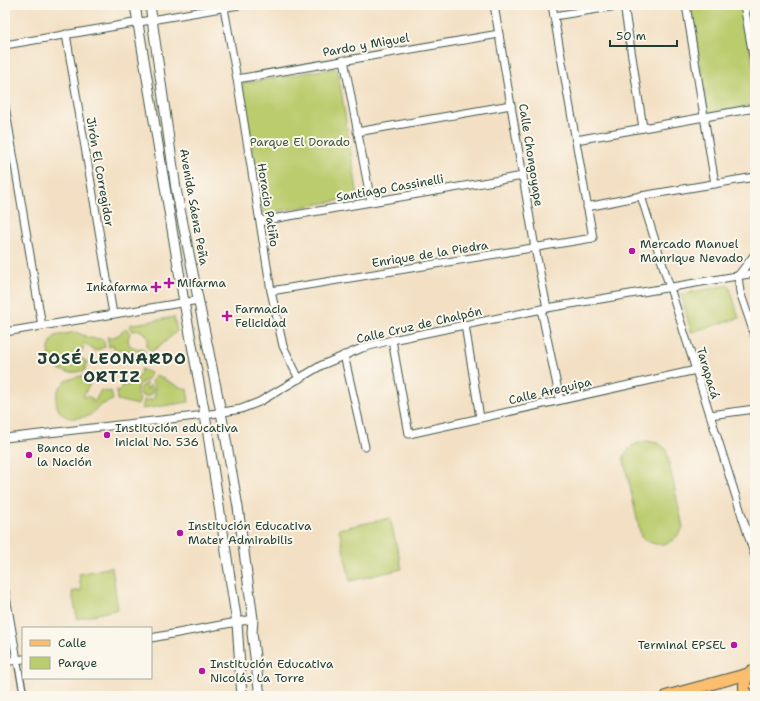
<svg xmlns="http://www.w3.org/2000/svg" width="760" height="701" font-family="'Shantell Sans',sans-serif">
	<rect width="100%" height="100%" fill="#fbf7ec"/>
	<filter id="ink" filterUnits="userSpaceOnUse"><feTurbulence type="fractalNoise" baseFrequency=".025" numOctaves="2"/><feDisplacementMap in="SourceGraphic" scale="8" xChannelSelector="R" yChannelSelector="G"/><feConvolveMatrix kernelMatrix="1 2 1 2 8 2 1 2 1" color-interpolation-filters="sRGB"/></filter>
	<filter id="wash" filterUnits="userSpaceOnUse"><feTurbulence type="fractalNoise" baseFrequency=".012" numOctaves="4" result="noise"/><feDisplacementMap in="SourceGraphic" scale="16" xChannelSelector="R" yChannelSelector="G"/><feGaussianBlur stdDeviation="0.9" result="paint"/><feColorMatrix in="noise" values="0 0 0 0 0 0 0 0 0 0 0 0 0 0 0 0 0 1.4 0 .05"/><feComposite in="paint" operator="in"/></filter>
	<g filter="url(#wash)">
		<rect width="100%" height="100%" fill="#f3e0c4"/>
		<g fill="#bbcc6e" stroke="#6d8451">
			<polygon points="690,5 742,5 755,76 755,105 708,113"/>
			<polygon points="335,68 338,71 358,197 263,214 242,86 244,83"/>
			<polygon points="729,285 739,318 691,332 681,294"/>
			<polygon points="174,317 177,331 166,341 151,352 146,346 148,340 146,334 139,330 133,331 129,325"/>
			<path d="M126 328 130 333 128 339 129 345 137 349 142 348 147 354 139 360C134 350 125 349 115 350L114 347 113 345 109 347 107 336 109 338C116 337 122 333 126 328Z"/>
			<path d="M76 332 89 338 103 339 105 347 95 351 84 343 82 345 84 347 80 353 77 352 75 354 87 362 85 370C78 372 70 374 63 371 46 366 45 348 55 336Z"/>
			<path d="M141 369 151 373 148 380 142 382C136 386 135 393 140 399L138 405 117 400 116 391 119 392 121 390V386C131 384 140 382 141 369Z"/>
			<path d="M86 375 90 384 83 396 85 397 87 396 93 399 92 401 94 403 101 390 107 392 111 391 113 400C106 402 99 406 94 411 93 412 91 415 90 415 86 417 75 419 71 418 54 416 52 394 63 384 68 378 78 377 86 375Z"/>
			<path d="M155 375C166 379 176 387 187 389L189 402 142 409 144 400C158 402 157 390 152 382Z"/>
			<polygon points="146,383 147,384 146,388 148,389 150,385 153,389 152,394 146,397 141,395 139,390 141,386"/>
			<path d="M646 441 658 443 666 449 683 527C675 545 657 550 641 537L623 456 633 445Z"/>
			<polygon points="390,518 402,569 350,581 339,529"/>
			<polygon points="112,567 118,609 77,619 72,592 81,590 79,574"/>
		</g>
	</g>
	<g filter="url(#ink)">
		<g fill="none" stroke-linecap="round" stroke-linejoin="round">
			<g stroke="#3f554a" stroke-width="8">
				<polyline id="pedestrian" points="17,660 24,696"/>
			</g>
			<g stroke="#3f554a" stroke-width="9">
				<g id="minor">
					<polyline points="494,5 535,248 547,308"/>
					<polyline points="624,5 643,128"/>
					<polyline points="686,5 715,184"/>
					<polyline points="744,5 755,67"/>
					<polyline points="224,8 237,79 271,291 283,346 299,379"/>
					<polyline points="554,16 623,5"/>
					<polyline points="66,34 113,314"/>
					<polyline points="5,45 239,5"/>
					<polyline points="344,60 371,202"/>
					<polyline points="237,79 499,34"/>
					<polyline points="5,106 42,326"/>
					<polyline points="357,132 511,105"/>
					<polyline points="576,140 755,108"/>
					<polyline points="641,196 755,557"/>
					<polyline points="587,207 641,196 755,177"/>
					<polyline points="260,221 523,176"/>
					<polyline points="755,254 738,276 740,292 755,336"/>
					<polyline points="271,291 593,238 552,5"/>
					<polyline points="541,309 560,400"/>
					<polyline points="465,325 480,418"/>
					<polyline points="5,332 199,300"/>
					<polyline points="392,340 409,434 696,370"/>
					<polyline points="344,355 365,447"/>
					<polyline points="710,415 755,409"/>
					<polyline points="5,438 205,415 241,409 259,402 322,365 362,348 392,340 547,308 755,273"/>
					<polyline points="5,591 17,660"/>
					<polyline points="151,638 253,619"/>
					<polyline points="5,662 23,659"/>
				</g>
			</g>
			<g stroke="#3f554a" stroke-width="11">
				<g id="tertiary">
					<polyline points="135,5 184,302 205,415 237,623 242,696"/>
					<polyline points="150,5 176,189 221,412 238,507 253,619 252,633 260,696"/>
				</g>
			</g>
			<g stroke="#3f554a" stroke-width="13">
				<g id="primary">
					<polyline points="667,696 755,672"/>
					<path d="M746 696C743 686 744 680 751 671"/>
				</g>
			</g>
			<use href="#pedestrian" stroke="#fff" stroke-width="5.5"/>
			<use href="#minor" stroke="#fff" stroke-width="7"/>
			<use href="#tertiary" stroke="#fff" stroke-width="9"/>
			<use href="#primary" stroke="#fbbd6e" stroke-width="11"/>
		</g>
	</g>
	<g fill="#b5179e" stroke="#fbf7ec" stroke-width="1.5">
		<circle cx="632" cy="251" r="4"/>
		<path d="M167 277h4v4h4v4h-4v4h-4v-4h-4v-4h4z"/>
		<path d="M154 281h4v4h4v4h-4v4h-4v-4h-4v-4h4z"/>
		<path d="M225 310h4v4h4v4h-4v4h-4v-4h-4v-4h4z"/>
		<circle cx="107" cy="435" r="4"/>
		<circle cx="29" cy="455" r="4"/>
		<circle cx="180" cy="533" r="4"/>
		<circle cx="734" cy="645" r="4"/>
		<circle cx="202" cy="671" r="4"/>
	</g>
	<g text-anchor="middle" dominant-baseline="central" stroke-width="4" stroke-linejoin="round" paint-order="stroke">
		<g font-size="12" fill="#1f3d34" stroke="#fbf7ec">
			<text transform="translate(366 45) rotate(-10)">Pardo y Miguel</text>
			<text transform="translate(531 155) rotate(81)">Calle Chongoyape</text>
			<text transform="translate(100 172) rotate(80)">Jirón El Corregidor</text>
			<text transform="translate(390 188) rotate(-10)">Santiago Cassinelli</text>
			<text transform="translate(268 205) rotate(81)">Horacio Patiño</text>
			<text transform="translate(194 207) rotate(80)">Avenida Sáenz Peña</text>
			<text transform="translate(430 254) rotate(-9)">Enrique de la Piedra</text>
			<text transform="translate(419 325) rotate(-13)">Calle Cruz de Chalpón</text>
			<text transform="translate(708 373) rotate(73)">Tarapacá</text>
			<text transform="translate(550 391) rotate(-13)">Calle Arequipa</text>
		</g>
		<g font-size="12" fill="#3e5a40" stroke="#fbf7ec">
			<text x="300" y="142">Parque El Dorado</text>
		</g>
		<g font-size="12" fill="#1f3d34" stroke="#fbf7ec" text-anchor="start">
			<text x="640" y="244">Mercado Manuel<tspan x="640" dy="14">Manrique Nevado</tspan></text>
			<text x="177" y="283">Mifarma</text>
			<text x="148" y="287" text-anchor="end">Inkafarma</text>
			<text x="235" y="309">Farmacia<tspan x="235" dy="14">Felicidad</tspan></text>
			<text x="115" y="428">Institución educativa<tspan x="115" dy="14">inicial No. 536</tspan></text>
			<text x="37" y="448">Banco de<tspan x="37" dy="14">la Nación</tspan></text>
			<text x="188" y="526">Institución Educativa<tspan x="188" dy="14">Mater Admirabilis</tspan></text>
			<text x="726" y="645" text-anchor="end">Terminal EPSEL</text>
			<text x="210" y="664">Institución Educativa<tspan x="210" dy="14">Nicolás La Torre</tspan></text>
		</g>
		<g font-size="16" font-weight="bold" letter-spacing="1" fill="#1f3d34" stroke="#fbf7ec">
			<text x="112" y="358">JOSÉ LEONARDO<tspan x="112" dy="18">ORTIZ</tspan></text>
		</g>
	</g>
	<rect width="760" height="701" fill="none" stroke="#fbf7ec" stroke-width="20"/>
	<rect x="22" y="627" width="130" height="52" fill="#fbf7ec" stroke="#a3ada2"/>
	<rect x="30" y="640" width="20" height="6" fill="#fbbd6e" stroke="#a3ada2"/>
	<text x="58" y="647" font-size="12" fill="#1f3d34">Calle</text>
	<rect x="30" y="657" width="20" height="12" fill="#bbcc6e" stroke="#a3ada2"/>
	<text x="58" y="667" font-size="12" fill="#1f3d34">Parque</text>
	<path d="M610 40v6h67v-6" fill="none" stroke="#1f3d34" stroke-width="2"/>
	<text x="616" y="40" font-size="12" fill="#1f3d34" stroke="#fbf7ec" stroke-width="3" paint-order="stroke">50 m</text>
</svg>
